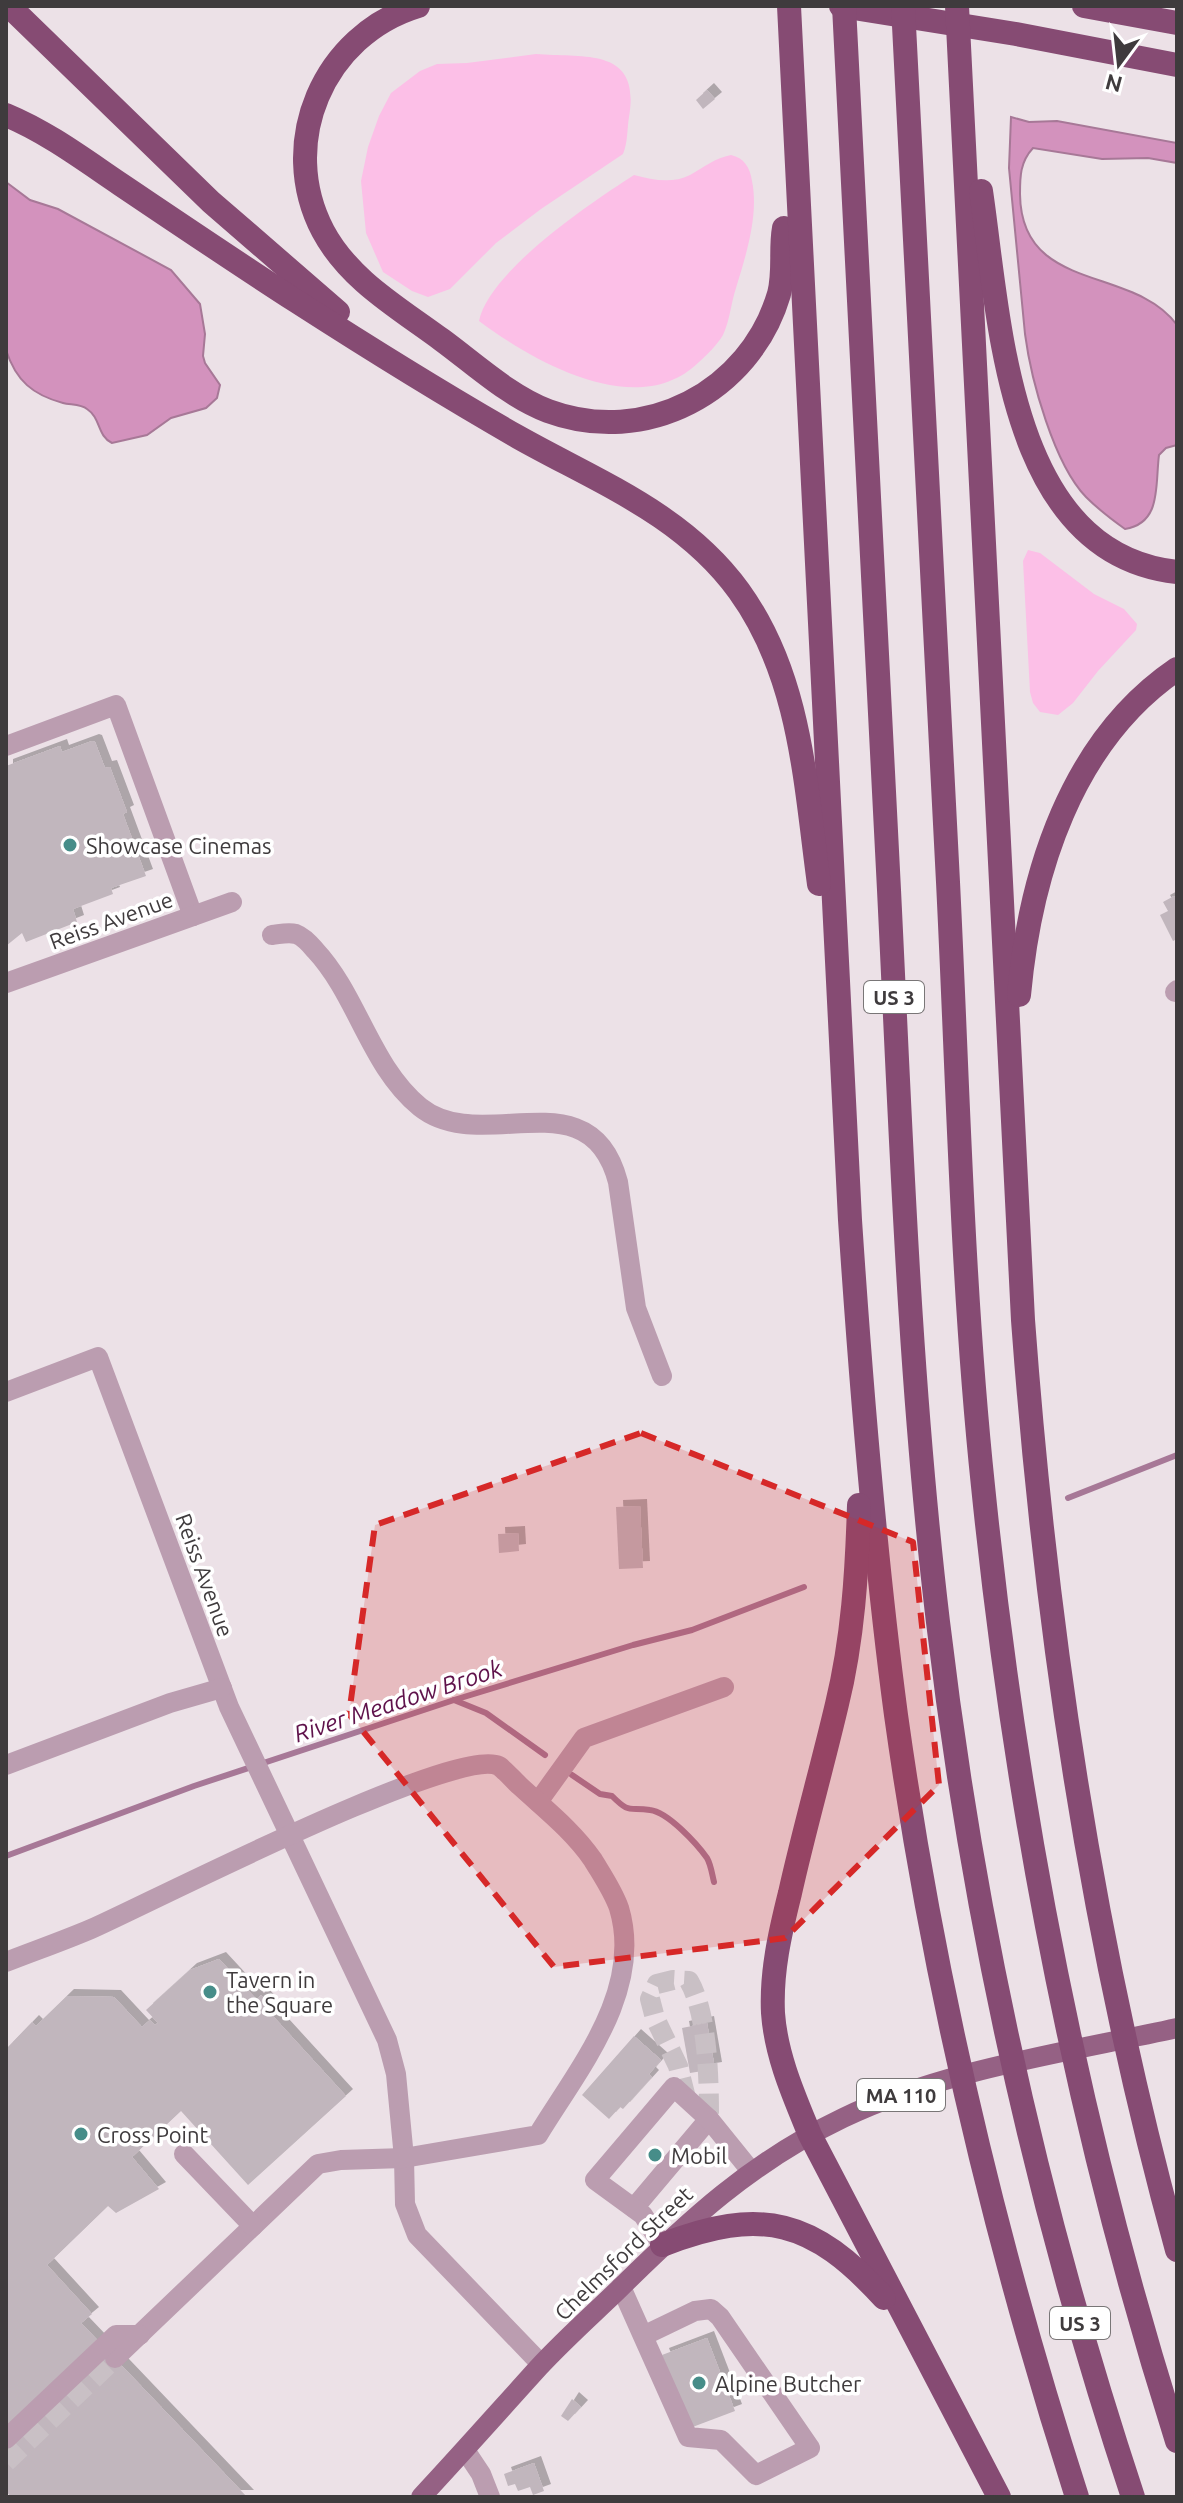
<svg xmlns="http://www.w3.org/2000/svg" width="1183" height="2503" font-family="Ubuntu,sans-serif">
	<defs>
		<filter id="shadow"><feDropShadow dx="7" dy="-7" stdDeviation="0" flood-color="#0004"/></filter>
	</defs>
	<rect width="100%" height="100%" fill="#ece1e7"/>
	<g fill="#fcbfe7">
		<path d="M536 54C586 58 641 47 629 117 627 129 628 142 623 154L541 209 496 243 450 289 428 297 412 291 383 272 366 233 361 181 368 147 379 116 391 93 420 71 437 64 467 63Z"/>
		<path d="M731 155C744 158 750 167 752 181 759 215 746 255 736 288 731 303 730 320 723 335 717 345 708 354 699 362 638 422 534 362 479 321 489 271 592 202 634 175 653 180 672 184 690 175 704 167 715 158 731 155Z"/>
		<polygon points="1028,550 1040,553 1094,594 1124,609 1137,624 1136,630 1098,671 1073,703 1058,715 1040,712 1033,703 1030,692 1023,561"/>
	</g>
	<g fill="#d392bd" stroke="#a77897" stroke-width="2">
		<path d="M1011 117 1029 122 1057 121 1177 143V163L1148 158 1102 159 1033 148C1020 162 1020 177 1020 194 1021 294 1134 265 1177 325V445L1166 448 1159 455C1155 485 1162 523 1125 529 1111 519 1098 509 1086 497 1054 464 1031 380 1025 334L1009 168Z"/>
		<path d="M6 182 30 200 58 209 171 270 200 304 205 334 203 356 205 363 220 385 217 398 206 408 171 418 147 435 112 443C97 436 101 418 87 409 81 404 70 405 63 403 33 395 16 381 6 350Z"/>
	</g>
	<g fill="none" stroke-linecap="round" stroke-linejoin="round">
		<g stroke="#a77897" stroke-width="6">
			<polyline points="1068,1498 1177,1455"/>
			<polyline points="454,1700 486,1713 545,1755"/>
			<path d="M572 1775 600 1794 612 1796C630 1814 628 1807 650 1810 668 1812 697 1844 707 1858 711 1865 712 1874 714 1882"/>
			<polyline points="6,1856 194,1786 454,1700 633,1645 692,1630 804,1587"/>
		</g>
	</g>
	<g fill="#c1b6bd" filter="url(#shadow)">
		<polygon points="707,90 715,99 703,109 696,100"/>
		<polygon points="92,741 95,742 105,768 110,767 127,812 123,814 146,876 111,888 113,894 73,909 77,922 26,942 22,933 6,946 6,766 60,746 62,752"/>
		<polygon points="1174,896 1177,901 1177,939 1173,941 1160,915 1168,911 1163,902"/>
		<polygon points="640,1506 643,1568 619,1569 616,1507"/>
		<polygon points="518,1533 519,1551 499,1553 498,1534"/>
		<polygon points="219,1959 257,2000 261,1995 275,2010 271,2014 346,2096 248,2185 181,2111 132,2157 159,2189 116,2213 108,2206 47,2265 92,2314 81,2323 247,2497 11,2497 6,2491 6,2049 32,2022 36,2026 67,1996 114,1997 142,2027 150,2020 155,2025 158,2023 146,2010 190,1970"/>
		<polygon points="707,2023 715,2069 690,2073 682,2028"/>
		<polygon points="634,2036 661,2060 649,2074 652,2077 623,2109 620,2107 609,2119 582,2095"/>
		<polygon points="707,2338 735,2411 690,2428 662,2355"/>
		<polygon points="572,2399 581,2407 568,2421 561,2416"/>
		<polygon points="534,2463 544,2491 533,2495 530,2487 518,2491 515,2484 508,2486 504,2474"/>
	</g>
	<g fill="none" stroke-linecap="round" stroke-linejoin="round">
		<g stroke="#c9c0c5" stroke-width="20" stroke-dasharray="20 10" stroke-linecap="butt">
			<path d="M686 2098 678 2066 655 2018 650 1999 657 1984 673 1980 689 1981C708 2014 709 2081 709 2119"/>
			<polyline points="6,2462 115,2358"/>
		</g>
		<g stroke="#bb9db0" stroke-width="20">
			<polyline points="6,746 116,705 193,916"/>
			<path d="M272 935C281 934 288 932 296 934 304 937 310 944 315 950 358 996 370 1066 420 1107 482 1157 590 1074 618 1182L636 1308 662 1376"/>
			<polyline points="6,983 232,902"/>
			<polyline points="1175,992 1177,990"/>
			<polyline points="6,1392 98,1357 229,1707 387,2040 396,2074 404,2158 405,2204 417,2235 541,2364"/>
			<polyline points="6,1765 170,1703 222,1688"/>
			<polyline points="538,1802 584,1738 724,1687"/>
			<path d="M6 1962C34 1951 63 1941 91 1929 148 1904 456 1745 499 1766 506 1771 514 1781 521 1787 546 1810 573 1831 593 1860 602 1875 613 1891 619 1908 644 1991 578 2069 538 2135L404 2158 341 2160 318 2164 115 2358"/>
			<polyline points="184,2154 253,2226"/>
			<polyline points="634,2208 709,2119"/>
			<polyline points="662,2245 643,2215 595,2180 674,2087 709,2119 751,2171"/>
			<polyline points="621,2287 688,2437 721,2440 756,2475 810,2448 720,2317 711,2309 695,2311 643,2336"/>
			<polyline points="6,2439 116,2335 140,2335"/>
			<polyline points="465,2450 481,2474 490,2497"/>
		</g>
		<path stroke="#956184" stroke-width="20" d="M421 2497C461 2454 500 2410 539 2367 564 2340 592 2315 618 2290 689 2220 751 2162 843 2118 942 2070 1069 2052 1177 2028"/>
		<g stroke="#864b73" stroke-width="24">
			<polyline points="9,6 211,202 338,312"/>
			<path d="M418 6C323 35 277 143 323 231 349 280 399 308 442 340 476 365 509 396 548 411 645 447 750 392 779 294 785 271 780 250 784 228"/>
			<path d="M789 6 850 1220C861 1386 874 1550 896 1715 933 1980 995 2242 1077 2497"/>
			<polyline points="841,6 1016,34 1177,65"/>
			<path d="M844 6C859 301 874 595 889 890 901 1134 909 1379 938 1622 973 1918 1039 2214 1133 2497"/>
			<path d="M903 6C918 298 933 590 948 882 958 1083 962 1286 983 1486 1016 1810 1078 2130 1177 2441"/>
			<path d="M957 6 1023 1320C1046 1634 1093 1946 1177 2250"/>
			<polyline points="1084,6 1177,23"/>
			<path d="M6 115C47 132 83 159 120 184 178 223 237 263 296 301 369 348 443 394 518 437 598 482 683 514 739 591 801 677 805 782 819 884"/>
			<path d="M981 191C1000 319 1007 554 1177 572"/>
			<path d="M1019 995C1030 874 1071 741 1177 669"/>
			<path d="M859 1505C857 1572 853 1639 837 1704 822 1768 804 1830 790 1893 780 1933 771 1972 773 2013 776 2056 794 2096 810 2135L999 2497"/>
			<path d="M662 2245C762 2206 813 2220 884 2298"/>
		</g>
	</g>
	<path fill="#d62828" fill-opacity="0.2" stroke="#d62828" stroke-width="6" stroke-dasharray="16 10" stroke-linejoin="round" d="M641 1433 913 1542 939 1785 785 1938 554 1967 349 1714 375 1525Z"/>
	<g fill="#468d89" stroke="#fff" stroke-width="3">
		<circle cx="70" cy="845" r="8"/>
		<circle cx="210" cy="1992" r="8"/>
		<circle cx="81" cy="2134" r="8"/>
		<circle cx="655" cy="2155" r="8"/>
		<circle cx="699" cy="2383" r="8"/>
	</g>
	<g text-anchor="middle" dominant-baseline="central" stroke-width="7" stroke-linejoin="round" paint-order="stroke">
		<g fill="#fff" stroke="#797677" stroke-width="2">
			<rect x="864" y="981" width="60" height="32" rx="6"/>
			<rect x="857" y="2079" width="88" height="32" rx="6"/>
			<rect x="1050" y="2307" width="60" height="32" rx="6"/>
		</g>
		<g font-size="20" font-weight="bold" fill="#3f3b3d">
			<text x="894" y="997">US 3</text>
			<text x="901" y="2095">MA 110</text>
			<text x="1080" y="2323">US 3</text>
		</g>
		<g font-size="22" fill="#3f3b3d" stroke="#fff" text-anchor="start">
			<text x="86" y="845">Showcase Cinemas</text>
			<text x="226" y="1979">Tavern in<tspan x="226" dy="25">the Square</tspan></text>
			<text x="97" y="2134">Cross Point</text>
			<text x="671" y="2155">Mobil</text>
			<text x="715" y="2383">Alpine Butcher</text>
		</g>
		<g font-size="22" fill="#3f3b3d" stroke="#fff">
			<text transform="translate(111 920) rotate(-20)">Reiss Avenue</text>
			<text transform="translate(205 1575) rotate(70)">Reiss Avenue</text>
			<text transform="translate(623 2253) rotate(-44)">Chelmsford Street</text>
		</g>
		<g font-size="24" font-style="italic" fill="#5f124b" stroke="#fff">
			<text transform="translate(398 1701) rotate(-18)">River Meadow Brook</text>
		</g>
	</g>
	<rect width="1183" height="2503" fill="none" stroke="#3f3b3d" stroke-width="16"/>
	<g transform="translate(1119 64) rotate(195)" stroke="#ffffff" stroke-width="6" paint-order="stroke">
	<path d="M0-6L14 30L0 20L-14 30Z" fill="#3f3b3d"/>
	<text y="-12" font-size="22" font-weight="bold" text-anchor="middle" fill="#3f3b3d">N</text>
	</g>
</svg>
